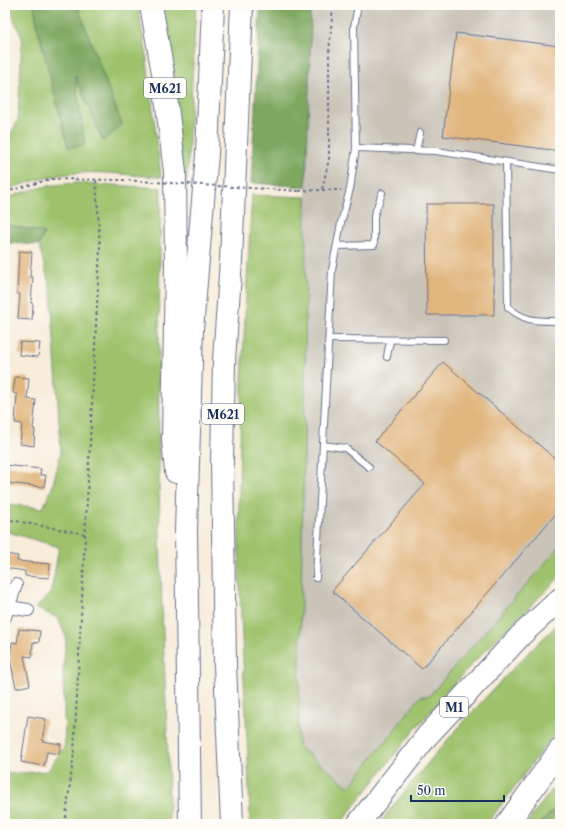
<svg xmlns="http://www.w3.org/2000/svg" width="565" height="829" font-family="'Libre Caslon Text',serif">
	<rect width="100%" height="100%" fill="#fdfcf7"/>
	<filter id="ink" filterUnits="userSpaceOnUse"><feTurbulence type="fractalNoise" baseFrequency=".025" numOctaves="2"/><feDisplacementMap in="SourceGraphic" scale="8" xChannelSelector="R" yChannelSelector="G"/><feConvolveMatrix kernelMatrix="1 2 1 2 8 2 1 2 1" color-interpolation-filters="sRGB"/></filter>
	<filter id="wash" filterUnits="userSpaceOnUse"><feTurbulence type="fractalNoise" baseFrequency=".012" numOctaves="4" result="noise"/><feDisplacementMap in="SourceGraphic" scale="16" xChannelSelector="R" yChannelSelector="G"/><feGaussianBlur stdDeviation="0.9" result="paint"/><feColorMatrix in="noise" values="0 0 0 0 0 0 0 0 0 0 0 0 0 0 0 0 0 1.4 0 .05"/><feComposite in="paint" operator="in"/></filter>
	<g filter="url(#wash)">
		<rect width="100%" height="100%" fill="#f8ecda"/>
		<polygon fill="#c9c3b8" points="309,5 560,5 560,546 429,696 421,697 349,788 298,746 305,401 306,187 311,27"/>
		<g fill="#9ec26c" stroke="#5c7865">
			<path d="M8 5H34L37 25 68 147 85 145 74 73 103 141 122 125 77 5H138L146 52 161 177C135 176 103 171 77 173 52 175 29 182 5 190V145L18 120 22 38Z"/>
			<polygon points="161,5 196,5 186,199"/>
			<path d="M77 183 161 188C159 316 157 444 161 572 163 656 169 740 169 824H5V774L48 771 65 745 63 671 66 637 58 618 35 608 51 593 59 547 5 531V504L43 508 52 488 61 452 51 291 39 245 44 233 5 224V199C29 189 52 184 77 183Z"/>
			<path d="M252 195 306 197 305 401 298 746 349 787 421 696H429L560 546V577L471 665 416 728 340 824H250C248 714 237 605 239 495 240 395 246 295 252 195Z"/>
			<path d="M560 622V726L487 824H379C434 752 495 684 560 622Z"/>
			<polygon points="560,779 560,803 540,824 526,824"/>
		</g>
		<g fill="#7ea860" stroke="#4c6c5f">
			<polygon points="34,5 77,5 122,125 103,141 75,75 85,145 68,147 37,25"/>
			<polygon points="260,5 309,5 311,27 306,187 251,183"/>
			<polygon points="5,224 44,233 39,245 5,243"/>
			<polygon points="560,803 560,824 540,824"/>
		</g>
		<g id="blocks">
			<g fill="#e1b57e">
				<polygon points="456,33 560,46 560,151 443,136"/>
				<polygon points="426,204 494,204 494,315 427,315"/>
				<polygon points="19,251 32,252 30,277 33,277 31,303 33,304 32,320 18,319 20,294 17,294"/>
				<polygon points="20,342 40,343 38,357 19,355"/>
				<polygon points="443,362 560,463 560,509 422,669 332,591 425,484 375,441"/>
				<polygon points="15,377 29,378 27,399 36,400 33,429 35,429 34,446 20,444 22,424 15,423 17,394 13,393"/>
				<polygon points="5,465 41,469 40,475 46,475 44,487 5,483"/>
				<polygon points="5,554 18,556 17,561 50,564 49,578 25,576 25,571 5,568"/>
				<polygon points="19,629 40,631 39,643 33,642 32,657 24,656 30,685 16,688 10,659 12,642 17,643"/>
				<polygon points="28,716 46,719 42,741 61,744 59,754 47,752 44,766 21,762"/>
			</g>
		</g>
	</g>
	<g filter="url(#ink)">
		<use href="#blocks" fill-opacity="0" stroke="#687189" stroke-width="1"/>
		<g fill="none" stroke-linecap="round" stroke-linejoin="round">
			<g stroke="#687189" stroke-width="8">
				<g id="service">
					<polyline points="356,148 436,151 560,170"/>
					<polyline points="416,151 420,133"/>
					<path d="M506 162 508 307C523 320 533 321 553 321"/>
					<polyline points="337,246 374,245 374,216 382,193"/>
					<polyline points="329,339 444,340"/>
					<polyline points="387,357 390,340"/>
					<polyline points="323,445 345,448 369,467"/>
					<polyline points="316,578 332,270 341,223 350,189 356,148 354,27 358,5"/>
				</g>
			</g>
			<g stroke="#687189" stroke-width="14">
				<g id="minor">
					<polyline points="8,607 28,610"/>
					<polyline points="5,617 16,585"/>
				</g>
			</g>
			<g stroke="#687189" stroke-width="24">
				<g id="motorway">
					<polyline points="151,5 163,73 175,172 176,267 173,439 176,472"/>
					<polyline points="190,824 186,531 192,329 207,154 213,5"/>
					<polyline points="232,824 225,665 222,462 224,360 231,260 242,5"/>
					<polyline points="358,824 427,736 521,635 560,599"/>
					<polyline points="507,824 560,750"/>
				</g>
			</g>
			<g stroke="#687189" stroke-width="2" stroke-dasharray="3 3" stroke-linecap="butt">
				<polyline points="322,190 341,190"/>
				<polyline points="299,191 322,190 329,159 329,53 333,5"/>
				<polyline points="5,192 51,179 122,180"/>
				<polyline points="5,519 85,534"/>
				<polyline points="65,824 74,752 100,248 96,178"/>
			</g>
			<use href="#service" stroke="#fff" stroke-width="6"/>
			<use href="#minor" stroke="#fff" stroke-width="12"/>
			<use href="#motorway" stroke="#fff" stroke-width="22"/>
			<polyline stroke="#687189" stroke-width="2" stroke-dasharray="3 3" stroke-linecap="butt" points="122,180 299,191"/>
		</g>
	</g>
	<g text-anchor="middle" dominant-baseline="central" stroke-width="3" stroke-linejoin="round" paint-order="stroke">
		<g fill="#fdfcf7" stroke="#5f6c8c" stroke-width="1">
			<rect x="144" y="78" width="42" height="20" rx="3"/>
			<rect x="202" y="404" width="42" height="20" rx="3"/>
			<rect x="440" y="697" width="28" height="20" rx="3"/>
		</g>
		<g font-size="12" font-weight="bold" fill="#1b2f5e">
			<text x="165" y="88">M621</text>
			<text x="223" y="414">M621</text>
			<text x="454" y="707">M1</text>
		</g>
	</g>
	<rect width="565" height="829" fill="none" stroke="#fdfcf7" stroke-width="20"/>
	<path d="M411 795v6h93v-6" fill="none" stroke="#1b2f5e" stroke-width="2"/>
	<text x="417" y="795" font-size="12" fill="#1b2f5e" stroke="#fdfcf7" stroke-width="3" paint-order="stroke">50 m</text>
</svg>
